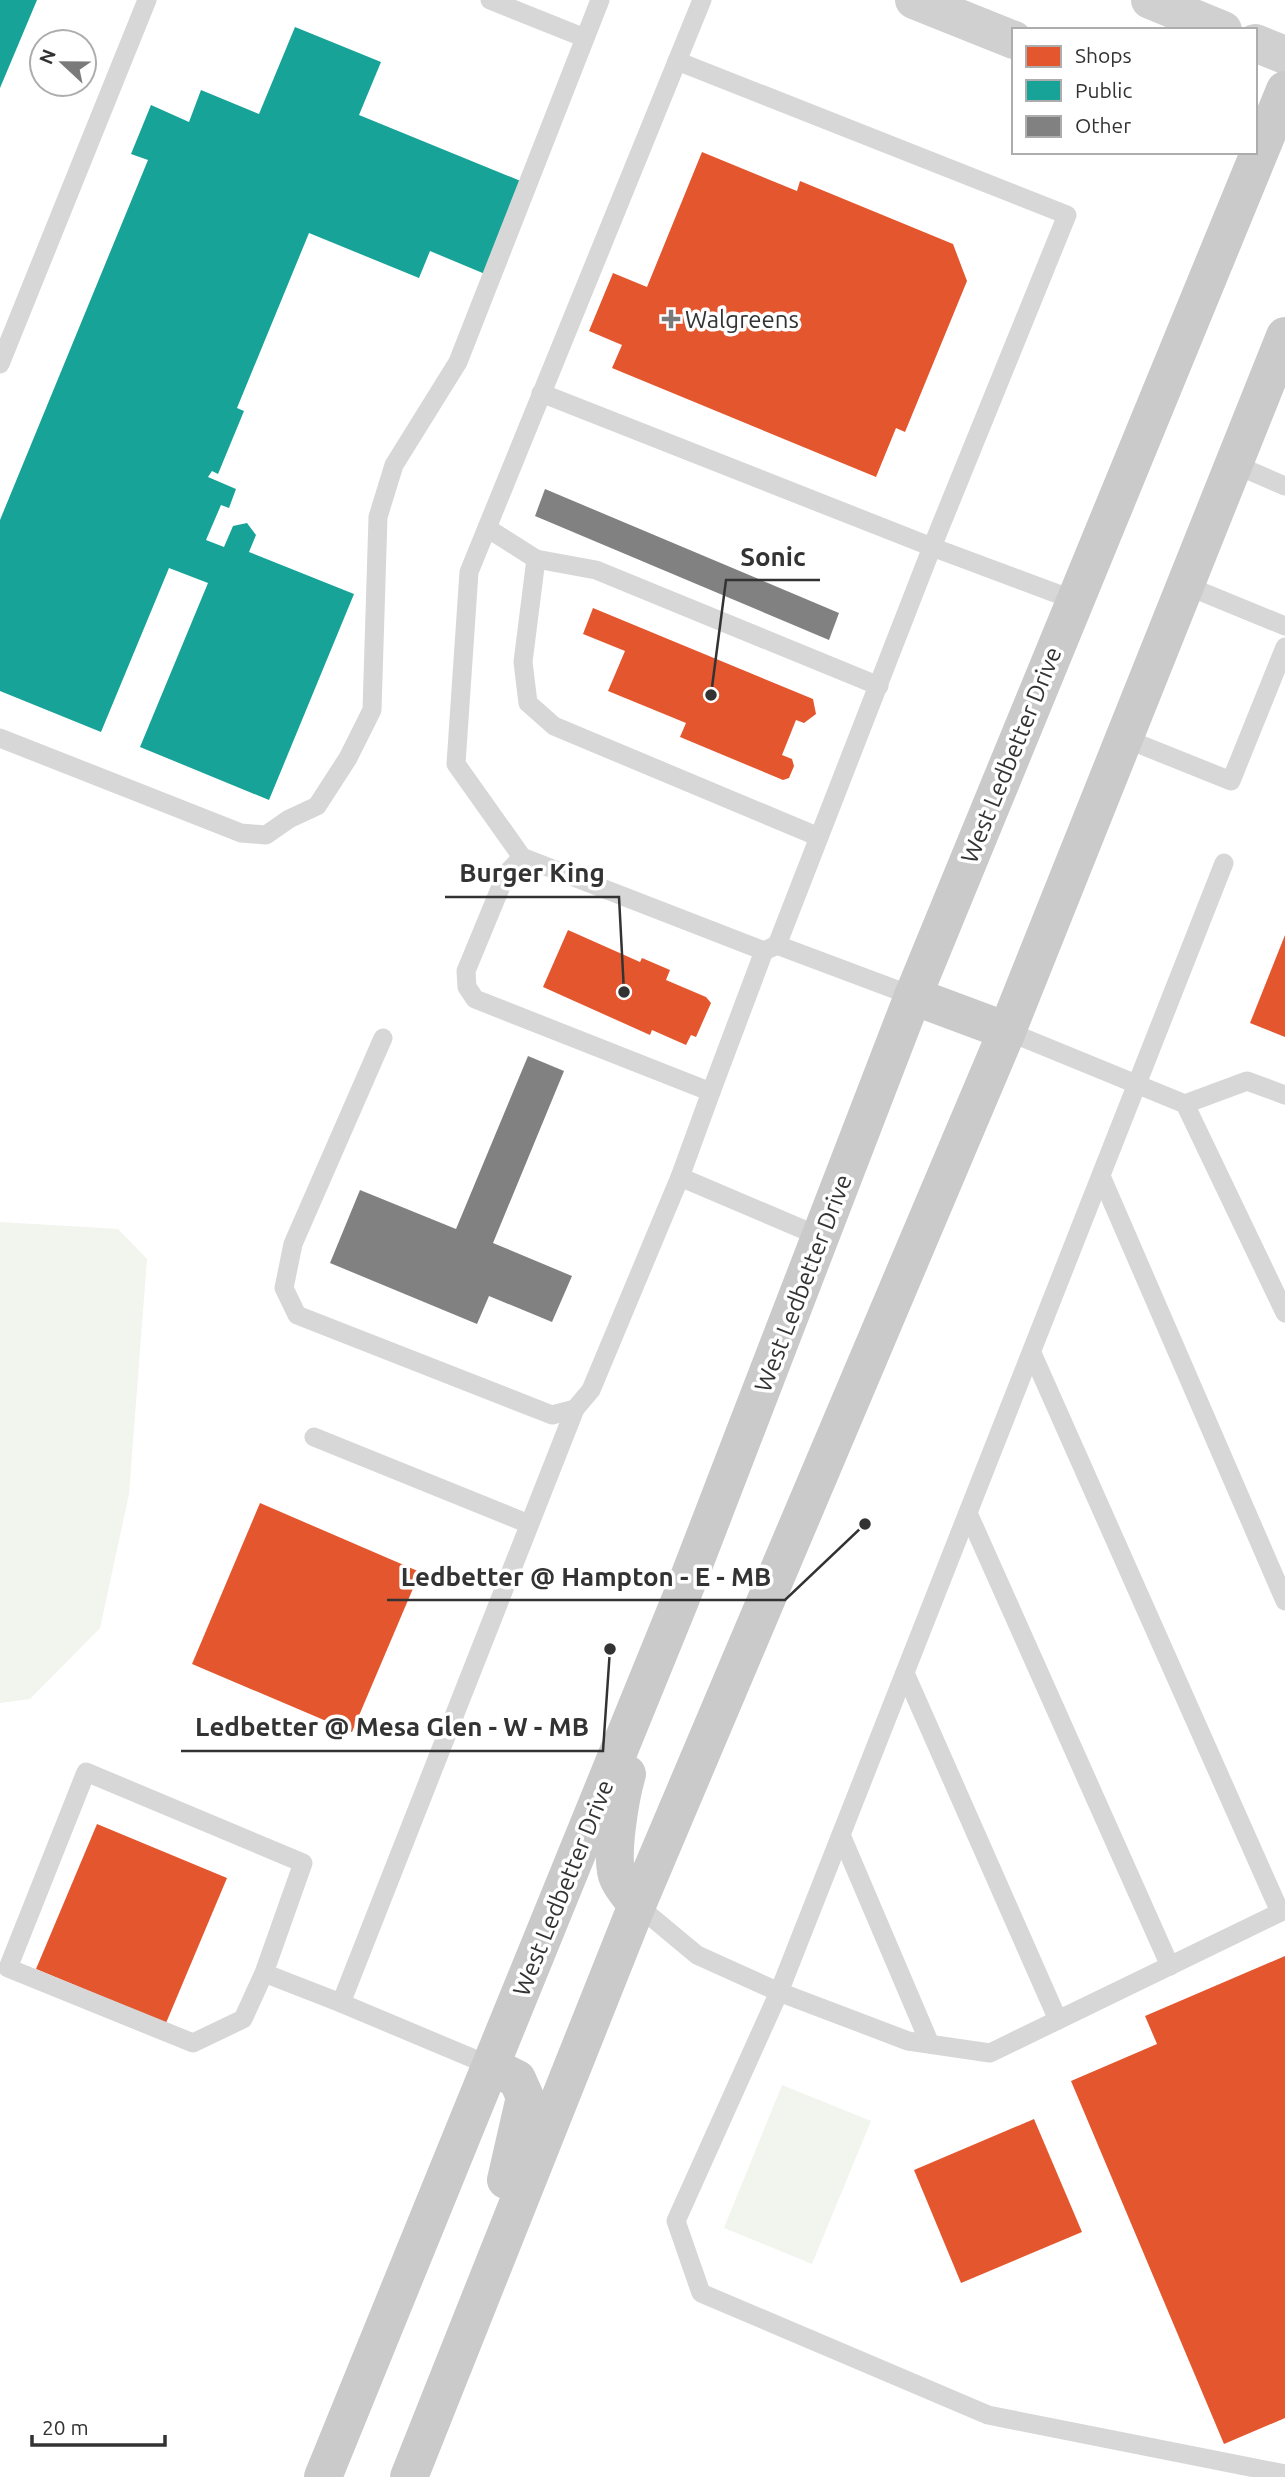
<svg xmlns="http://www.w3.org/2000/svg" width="1285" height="2477" font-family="Ubuntu,sans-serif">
	<rect width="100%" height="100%" fill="#fff"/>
	<g fill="#f1f5ed">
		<polygon points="0,1222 118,1229 147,1259 129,1494 100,1628 30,1699 0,1703"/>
		<polygon points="782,2085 871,2121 812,2264 724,2228"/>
	</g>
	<g fill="#e4572e">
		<polygon points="702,152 797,191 800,181 953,244 967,281 905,432 896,428 876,477 612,368 622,345 589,331 613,273 647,287"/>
		<polygon points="593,608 813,699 816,714 804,723 796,720 782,755 792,759 794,766 789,778 783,780 680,737 686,723 608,691 625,651 583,634"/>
		<polygon points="568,930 640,962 642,958 670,970 666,980 706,997 711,1003 696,1037 691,1035 686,1045 652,1030 650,1035 543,987"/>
		<polygon points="1285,935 1285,1037 1250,1023"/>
		<polygon points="260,1503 420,1572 352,1732 192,1664"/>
		<polygon points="97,1824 227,1878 166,2023 36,1969"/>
		<polygon points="1285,1956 1285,2418 1224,2444 1071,2081 1157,2044 1145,2016"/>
		<polygon points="1034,2119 1082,2232 961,2283 914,2170"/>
	</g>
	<g fill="#17a398">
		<polygon points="0,0 37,0 0,88"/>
		<polygon points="295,27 381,62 359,115 523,182 485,274 430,251 419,278 309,233 237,408 244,411 218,474 212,471 208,477 236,489 229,508 221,505 206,540 224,547 233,526 247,523 256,535 249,552 354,594 269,800 140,747 208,583 169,568 101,732 0,691 0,520 148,160 131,154 151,105 189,122 201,90 259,114"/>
	</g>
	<g fill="#818181">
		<polygon points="545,489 839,613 829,640 535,516"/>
		<polygon points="528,1056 564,1071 493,1243 572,1276 552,1322 489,1296 477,1324 330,1263 360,1190 456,1229"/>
	</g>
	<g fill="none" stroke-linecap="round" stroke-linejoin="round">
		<g stroke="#d7d7d7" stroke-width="19">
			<polyline points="490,0 585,38"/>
			<polyline points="702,0 469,572 456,764 522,857 764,951 777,945 913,996"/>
			<polyline points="677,61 1067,215 932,547 777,945"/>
			<polyline points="0,364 147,0"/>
			<polyline points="541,393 932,547 1074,600"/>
			<polyline points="1234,464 1285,486"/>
			<polyline points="487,528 536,559 523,662 528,703 554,726 819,837"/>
			<polyline points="536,559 596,570 879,686"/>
			<polyline points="1185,585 1285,626"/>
			<polyline points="0,738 241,833 266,835 289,819 317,806 348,758 372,710 378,517 394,465 458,362 600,0"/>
			<polyline points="1124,738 1231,781 1285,647"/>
			<polyline points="522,857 506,874 466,971 467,987 475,999 711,1092 764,951"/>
			<polyline points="1224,863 779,1992 908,2041 990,2053 1285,1910"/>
			<polyline points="1007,1031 1185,1104 1285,1313"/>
			<polyline points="383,1038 293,1244 284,1288 297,1315 552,1415 575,1409 591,1390 680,1177"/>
			<polyline points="711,1092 680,1177 821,1237"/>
			<polyline points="1185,1104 1247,1081 1285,1095"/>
			<polyline points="1101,1176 1285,1601"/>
			<polyline points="1032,1353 1280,1912"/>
			<polyline points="314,1437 529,1524"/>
			<polyline points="968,1513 1170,1966"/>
			<polyline points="905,1673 1058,2020"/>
			<polyline points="841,1835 930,2044"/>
			<polyline points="637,1905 697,1955 779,1992 676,2221 701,2293 988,2415 1285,2474"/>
			<polyline points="264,1973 243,2019 193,2043 8,1968 86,1772 303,1863 264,1973 341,2003"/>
			<polyline points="491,2066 341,2003 575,1409"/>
		</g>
		<g stroke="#d0d0d0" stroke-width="38">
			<polyline points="914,0 1014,40"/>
			<polyline points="1150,0 1223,30"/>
			<polyline points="1255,43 1285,55"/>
		</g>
		<g stroke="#cacaca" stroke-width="38">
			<polyline points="913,996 1007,1031"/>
			<path d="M627 1774C621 1794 609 1860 618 1878 622 1888 631 1897 637 1905"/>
			<polyline points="491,2066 517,2079 525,2097 506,2180"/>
			<polyline points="323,2477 681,1598 913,996 1285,90"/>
			<polyline points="409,2477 637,1905 1007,1031 1285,336"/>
		</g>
	</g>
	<path fill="#7a7a7a" stroke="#fff" stroke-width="2.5" d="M667.5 308.5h7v7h7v7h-7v7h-7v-7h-7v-7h7z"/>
	<g text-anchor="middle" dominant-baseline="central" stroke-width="7" stroke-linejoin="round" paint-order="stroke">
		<g font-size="24" fill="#333" stroke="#fff" text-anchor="start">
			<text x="685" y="319">Walgreens</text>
		</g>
		<g font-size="24" fill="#333" stroke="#fff">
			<text transform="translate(1011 755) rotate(-68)">West Ledbetter Drive</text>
			<text transform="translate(803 1283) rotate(-69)">West Ledbetter Drive</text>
			<text transform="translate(563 1888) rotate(-68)">West Ledbetter Drive</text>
		</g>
	</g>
	<path fill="none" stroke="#333" stroke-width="2.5" d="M711 695L726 580H820M624 992L619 897H445M865 1524L785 1600H387M610 1649L603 1751H181"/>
	<g fill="#333" stroke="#fff" stroke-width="2.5">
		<circle cx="711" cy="695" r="7"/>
		<circle cx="624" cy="992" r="7"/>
		<circle cx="865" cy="1524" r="7"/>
		<circle cx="610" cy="1649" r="7"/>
	</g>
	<g font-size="26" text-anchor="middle" font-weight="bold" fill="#333" stroke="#fff" stroke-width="7" stroke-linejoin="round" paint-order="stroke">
		<text x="773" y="566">Sonic</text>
		<text x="532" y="882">Burger King</text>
		<text x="586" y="1586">Ledbetter @ Hampton - E - MB</text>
		<text x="392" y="1736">Ledbetter @ Mesa Glen - W - MB</text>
	</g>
	<rect x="1012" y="28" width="245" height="126" fill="#ffffff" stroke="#adadad" stroke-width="2"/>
	<rect x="1026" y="46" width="35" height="21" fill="#e4572e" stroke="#adadad" stroke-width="2"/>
	<text x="1075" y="63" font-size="21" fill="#333333">Shops</text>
	<rect x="1026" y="80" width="35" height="21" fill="#17a398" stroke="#adadad" stroke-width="2"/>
	<text x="1075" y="98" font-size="21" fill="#333333">Public</text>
	<rect x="1026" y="116" width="35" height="21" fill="#818181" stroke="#adadad" stroke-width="2"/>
	<text x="1075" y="133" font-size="21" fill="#333333">Other</text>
	<g transform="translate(63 63) rotate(292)"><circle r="33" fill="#ffffff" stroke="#adadad" stroke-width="2"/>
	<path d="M0-5L12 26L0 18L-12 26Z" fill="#7a7a7a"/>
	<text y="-10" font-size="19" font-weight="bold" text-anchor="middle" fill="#333333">N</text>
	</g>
	<path d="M32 2435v10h133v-10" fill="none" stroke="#333333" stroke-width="3.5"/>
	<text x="42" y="2435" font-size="21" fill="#333333" stroke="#ffffff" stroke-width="5" paint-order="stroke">20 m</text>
</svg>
